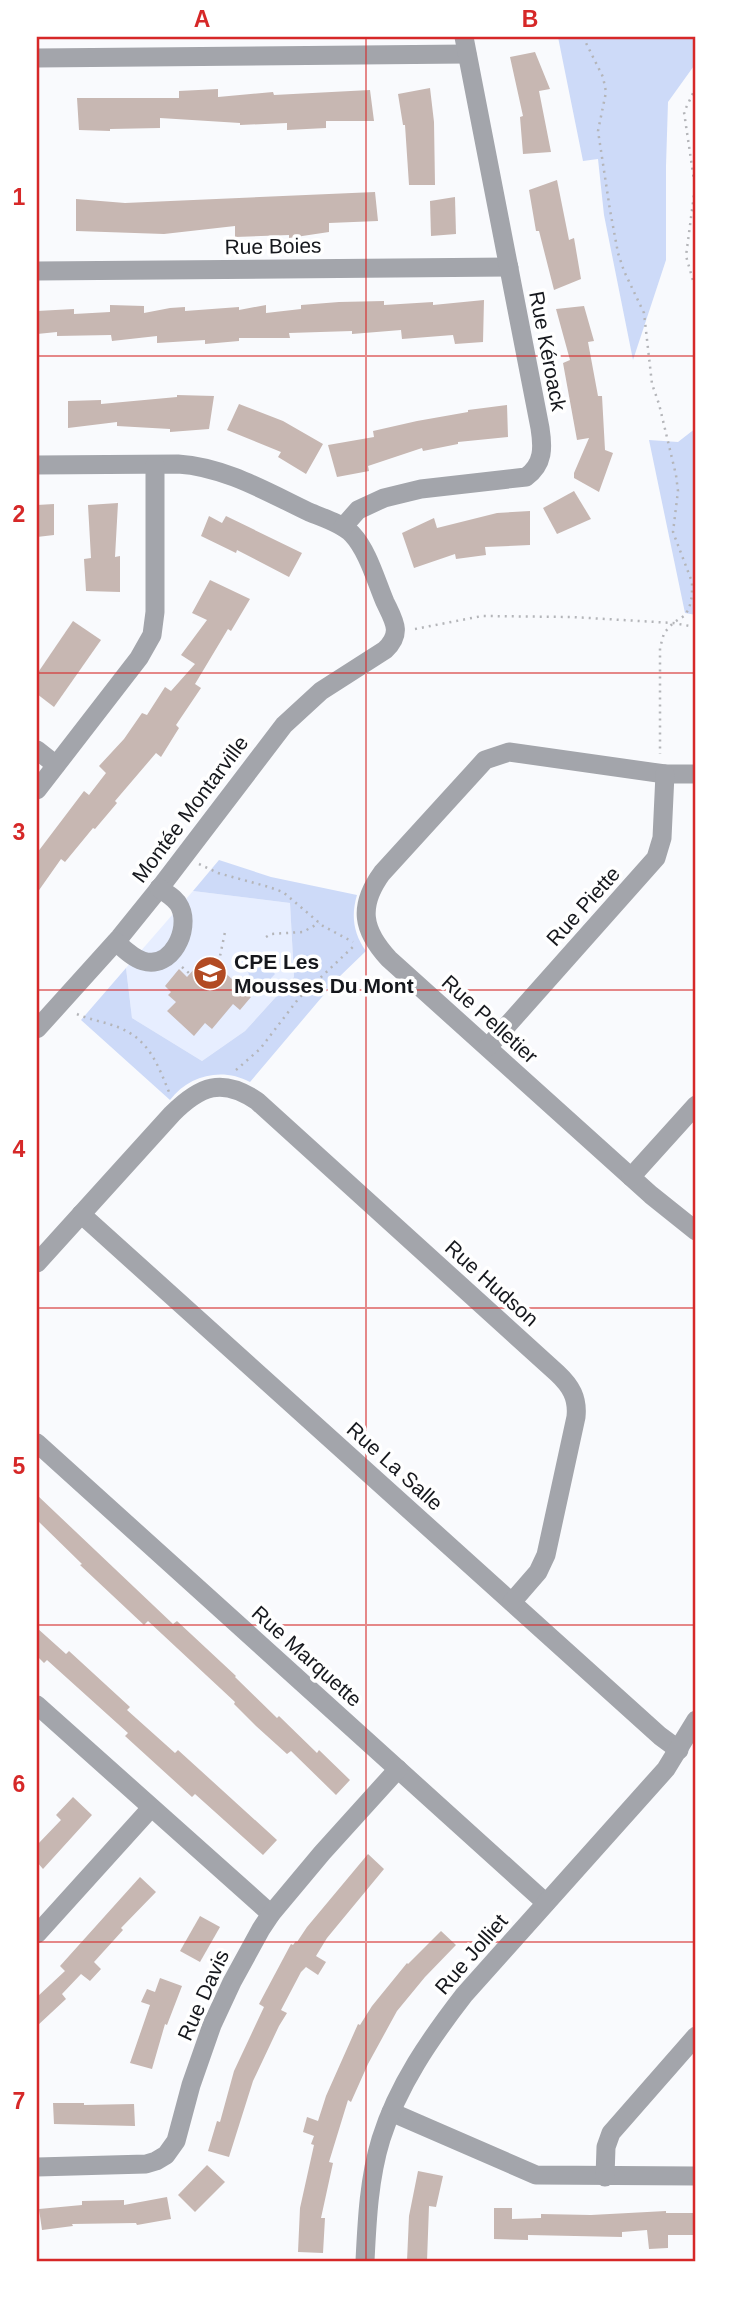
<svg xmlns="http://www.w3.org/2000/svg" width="733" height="2298" font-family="Helvetica,sans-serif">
	<rect width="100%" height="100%" fill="#f9fafd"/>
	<polygon fill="#e7eeff" points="193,891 290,903 294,977 245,1031 202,1061 132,1018 126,968"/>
	<g fill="#cddaf8">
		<polygon points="558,37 696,37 696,63 668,102 666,166 666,260 633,360 604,215 598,159 583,161"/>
		<polygon points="696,428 696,615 685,613 649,440 678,442"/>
		<path d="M219 860 271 877 357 895C351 915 353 933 366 951L338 978 250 1082C222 1067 189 1075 170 1100L81 1020 126 968 132 1018 202 1061 245 1031 294 977 290 903 193 891Z"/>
		<polygon points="246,959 263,960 275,974 257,993 251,987"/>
	</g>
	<g fill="#c7b7b2">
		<polygon points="535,52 550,89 539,91 551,152 523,154 520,117 523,116 510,57"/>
		<polygon points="430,88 434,122 435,185 409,185 405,125 403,125 398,94"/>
		<polygon points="218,89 218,97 273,92 274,95 370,90 374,121 326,121 326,128 287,130 287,123 240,125 240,123 160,118 160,128 110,129 110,131 79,130 77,98 179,98 179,91"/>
		<polygon points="557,180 569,240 574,238 581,279 554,290 539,231 536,231 529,190"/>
		<polygon points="375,192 378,221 329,223 329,232 289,238 289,235 235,237 235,226 164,234 76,231 76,199 125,203"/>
		<polygon points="455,197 456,234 431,236 430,201"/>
		<polygon points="484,300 483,342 455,344 453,335 402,339 401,330 352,334 352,331 289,333 290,338 239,338 239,341 205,344 205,340 157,343 157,336 112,341 111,335 57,336 57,332 37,334 37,311 74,309 74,314 110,312 110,305 144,306 144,313 170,308 185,307 185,311 239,307 239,310 266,305 266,313 301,309 301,305 339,302 384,301 384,305 433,302 433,305"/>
		<polygon points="584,306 594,341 588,342 598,396 602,396 605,450 613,453 599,492 574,478 574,473 589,438 577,440 563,363 570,360 556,309"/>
		<polygon points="177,395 214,396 209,429 170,432 170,429 117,426 117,422 68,428 68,401 101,400 101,404 177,397"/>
		<polygon points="239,404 283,421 323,444 306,474 278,457 281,452 227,430"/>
		<polygon points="507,405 508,437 458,442 458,444 423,451 422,448 368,466 369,471 337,477 328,445 374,437 373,431 417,421 468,412 468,410"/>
		<polygon points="574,491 591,519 557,534 543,508"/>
		<polygon points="118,503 115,557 120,556 120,592 86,591 84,559 91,558 88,505"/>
		<polygon points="54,504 54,535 37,537 37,505"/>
		<polygon points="530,511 530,545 485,547 486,555 456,559 455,554 414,568 402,533 434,518 437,528 497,513"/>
		<polygon points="209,516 222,523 226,516 302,553 289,577 237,550 236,553 201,536"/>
		<polygon points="210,580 250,599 231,631 228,629 195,684 201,688 176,725 179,728 161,757 156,753 115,801 117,803 95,829 93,828 65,862 61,859 37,893 37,853 84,791 89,795 106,773 99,766 124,739 142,713 147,715 165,687 171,691 195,664 181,655 207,620 192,613"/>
		<polygon points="73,621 101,640 54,707 37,694 37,674"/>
		<polygon points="203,959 216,970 219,967 251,997 240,1010 233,1004 212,1029 205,1023 194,1036 167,1011 176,1002 168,995 171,992 165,986 179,969 187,977"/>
		<polygon points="37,1495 173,1624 177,1621 236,1676 235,1677 277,1718 279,1716 317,1753 319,1750 350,1780 336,1795 291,1751 287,1754 256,1726 234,1704 235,1702 148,1621 144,1625 80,1565 82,1564 37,1520"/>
		<polygon points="37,1628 66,1654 69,1651 130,1707 127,1710 175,1753 178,1750 277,1840 263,1855 195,1794 192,1797 125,1736 128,1733 47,1660 44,1663 37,1656"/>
		<polygon points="73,1797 92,1815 43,1869 37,1862 37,1845 61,1820 56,1815"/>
		<polygon points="368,1854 384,1869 327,1938 316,1956 326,1962 318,1975 306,1967 301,1972 281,2010 287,2013 279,2026 253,2081 229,2157 208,2151 217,2121 220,2122 234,2071 264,2007 259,2004 291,1944 293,1945 296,1941 297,1942 307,1927"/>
		<polygon points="140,1877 156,1892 121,1928 123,1930 94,1962 101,1969 90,1981 81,1974 62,1994 66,1999 37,2026 37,1997 65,1971 60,1966"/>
		<polygon points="200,1916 220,1927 200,1962 180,1951"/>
		<polygon points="441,1931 456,1945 425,1977 397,2011 368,2064 351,2102 348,2100 329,2162 333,2163 321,2218 325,2218 323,2253 298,2252 300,2208 314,2145 311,2144 314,2136 303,2132 307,2117 318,2121 326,2096 358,2024 360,2025 372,2006 407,1963 408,1964"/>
		<polygon points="160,1978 182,1986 167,2025 165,2024 152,2069 130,2063 150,2005 141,2002 147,1989 155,1992"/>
		<polygon points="53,2103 84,2103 84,2105 134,2104 135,2126 54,2124"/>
		<polygon points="207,2165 225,2182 195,2212 178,2195"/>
		<polygon points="418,2171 443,2176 436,2207 429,2206 427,2261 407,2261 409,2216"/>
		<polygon points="167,2197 171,2219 137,2225 136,2223 72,2224 73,2226 42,2230 39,2209 82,2205 82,2201 124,2200 124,2205"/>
		<polygon points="494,2208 512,2208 512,2219 541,2218 541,2214 591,2215 666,2211 666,2213 696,2213 696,2235 668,2235 668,2248 649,2249 647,2230 622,2232 622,2237 528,2235 528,2240 494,2239"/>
	</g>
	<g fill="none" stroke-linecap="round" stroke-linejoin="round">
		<g stroke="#b4b5b9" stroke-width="2.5" stroke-dasharray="2 5" stroke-linecap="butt">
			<polyline points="583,37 603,77 606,92 598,131 610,210 618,253 624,271 644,313 652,384 659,404 676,475 678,491 673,532 692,582 692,596 689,609 684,616 673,623 664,633 660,648 660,754"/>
			<polyline points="696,87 684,112 695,187 686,256 696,291"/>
			<polyline points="415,629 482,616 572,617 673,623 690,626 696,625"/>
			<polyline points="199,864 218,873 269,887 283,892 323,926 353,942"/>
			<polyline points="266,937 271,934 303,932 319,923"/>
			<polyline points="182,967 190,974"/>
			<polyline points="213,967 219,961 225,932"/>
			<path d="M77 1014C90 1020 106 1022 120 1028 149 1040 158 1065 169 1092"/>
			<polyline points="236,1070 260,1049 299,998 356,944"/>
		</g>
		<g stroke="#a3a5ab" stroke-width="19">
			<polyline points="37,58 467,54"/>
			<polyline points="37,271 509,267"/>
			<path d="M37 465 178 464C225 467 267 492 309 512 323 518 341 523 352 534 368 551 376 581 385 602 394 621 403 633 385 650L321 691 284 725 162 885 120 937 37 1029"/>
			<path d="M343 527 358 510 384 498 421 489 526 477C544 464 543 447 540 428L464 37"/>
			<polyline points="37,750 56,765"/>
			<path d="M696 774H665L509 752 485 760 382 873C358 906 362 930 389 959L651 1195 696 1231"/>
			<polyline points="37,790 139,658 152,635 155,612 155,465"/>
			<path d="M116 942C124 949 133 958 143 961 171 970 191 930 180 907 176 898 167 894 159 888"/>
			<polyline points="488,1047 656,858 662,838 665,774"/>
			<polyline points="631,1177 696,1105"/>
			<polyline points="81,1214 660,1736 679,1750"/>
			<path d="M37 1263 172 1114C200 1086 222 1077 257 1101L557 1373C571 1386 578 1398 576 1417L546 1555 538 1572 512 1602"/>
			<polyline points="37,1443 546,1903"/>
			<polyline points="37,1705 271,1914"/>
			<polyline points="37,1934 151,1808"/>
			<polyline points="391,2112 536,2175 696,2176"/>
			<polyline points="37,2167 146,2164 156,2161 166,2155 176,2141 191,2085 212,2025 232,1982 261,1929 271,1914 322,1853 398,1769"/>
			<polyline points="605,2177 606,2147 611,2133 696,2036"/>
			<path d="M365 2261C367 2220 369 2178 381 2139 398 2085 430 2039 464 1995L666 1769 696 1720"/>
		</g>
	</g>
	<path fill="none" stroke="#d62828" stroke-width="2" stroke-opacity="0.55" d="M366 37V2261M37 356H696M37 673H696M37 990H696M37 1308H696M37 1625H696M37 1942H696"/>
	<defs>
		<g id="school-disc" transform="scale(1.75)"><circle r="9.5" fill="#b24b23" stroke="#fff"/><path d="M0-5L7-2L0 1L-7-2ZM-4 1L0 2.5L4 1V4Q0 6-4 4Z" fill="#fff"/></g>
	</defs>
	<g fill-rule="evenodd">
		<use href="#school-disc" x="210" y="973"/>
	</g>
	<g text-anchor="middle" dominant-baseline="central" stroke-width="7" stroke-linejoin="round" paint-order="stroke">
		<g font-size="21" fill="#16181d" stroke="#fff">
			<text transform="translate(273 246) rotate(-1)">Rue Boies</text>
			<text transform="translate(548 351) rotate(79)">Rue Kéroack</text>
			<text transform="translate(190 809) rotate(-53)">Montée Montarville</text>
			<text transform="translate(583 906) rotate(-48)">Rue Piette</text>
			<text transform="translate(490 1019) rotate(42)">Rue Pelletier</text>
			<text transform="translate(492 1283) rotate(42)">Rue Hudson</text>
			<text transform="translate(395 1466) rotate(42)">Rue La Salle</text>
			<text transform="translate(307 1656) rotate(42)">Rue Marquette</text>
			<text transform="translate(471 1954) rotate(-49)">Rue Jolliet</text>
			<text transform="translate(203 1995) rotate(-66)">Rue Davis</text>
		</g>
		<g font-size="21" font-weight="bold" fill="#16181d" stroke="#fff" text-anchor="start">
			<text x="234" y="961">CPE Les<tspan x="234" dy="24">Mousses Du Mont</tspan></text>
		</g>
	</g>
	<rect width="733" height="2298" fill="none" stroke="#ffffff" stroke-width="77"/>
	<rect x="38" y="38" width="656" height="2222" fill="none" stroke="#d62828" stroke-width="2.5"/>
	<g font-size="23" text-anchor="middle" font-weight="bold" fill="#d62828">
		<text x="202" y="27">A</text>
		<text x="530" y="27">B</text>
		<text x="19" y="205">1</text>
		<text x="19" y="522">2</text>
		<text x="19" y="840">3</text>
		<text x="19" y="1157">4</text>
		<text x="19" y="1474">5</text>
		<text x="19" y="1792">6</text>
		<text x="19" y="2109">7</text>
	</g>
</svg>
